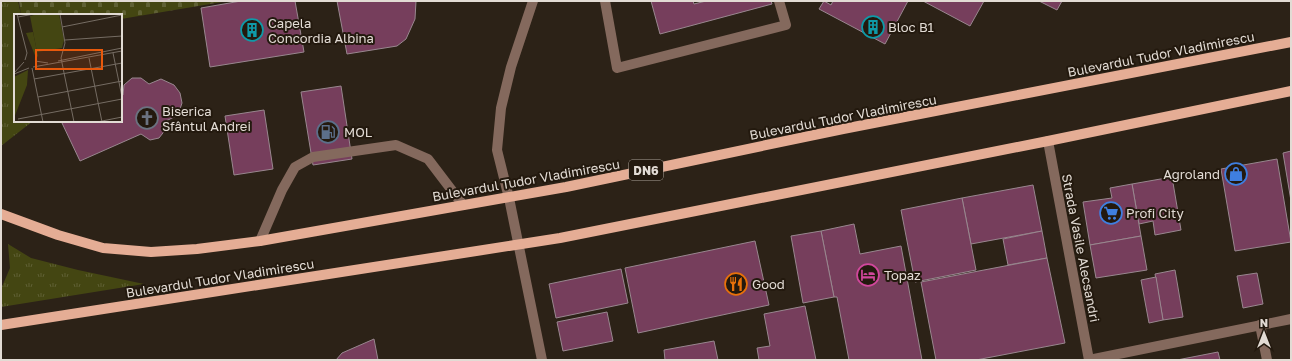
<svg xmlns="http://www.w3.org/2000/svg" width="1292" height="361" font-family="'Golos Text',sans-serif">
	<defs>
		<pattern id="grass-tufts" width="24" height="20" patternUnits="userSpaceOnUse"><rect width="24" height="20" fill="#444612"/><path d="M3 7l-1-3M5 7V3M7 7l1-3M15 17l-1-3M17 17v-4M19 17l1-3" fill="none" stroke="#5f6034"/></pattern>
		<pattern id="cemetery-stones" width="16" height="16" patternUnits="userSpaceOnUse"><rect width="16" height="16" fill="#444612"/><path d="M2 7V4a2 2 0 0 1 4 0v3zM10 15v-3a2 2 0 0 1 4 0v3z" fill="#5f6034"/></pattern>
	</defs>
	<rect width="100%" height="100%" fill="#2c2217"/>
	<g fill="url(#grass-tufts)">
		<polygon points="1,1 18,1 21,15 15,15 15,121 33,121 1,146"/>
		<polygon points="8,244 31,258 78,270 144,284 1,307 1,289 10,268"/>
	</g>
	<polygon fill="url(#cemetery-stones)" points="19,1 228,1 121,19 121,15 21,15"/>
	<g fill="#763e5c" stroke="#99878f">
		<polygon points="241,1 295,1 304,52 210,67 201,8"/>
		<polygon points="337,1 416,1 415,19 406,39 397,46 347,54"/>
		<polygon points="651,1 693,1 694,4 706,1 771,1 772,4 660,34"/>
		<polygon points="824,1 831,5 833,1 908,1 885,44 819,9"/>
		<polygon points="923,1 984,1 970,26"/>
		<polygon points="1039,1 1062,1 1057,10"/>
		<polygon points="132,78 141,78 149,84 161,79 174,85 180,93 182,103 178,115 166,121 166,129 159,138 150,140 141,134 80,161 62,123 66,121 121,121 121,96 123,95 124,85"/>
		<polygon points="341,86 352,159 313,165 301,92"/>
		<polygon points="264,110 273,169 234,175 225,116"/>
		<polygon points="1291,151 1291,201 1283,153"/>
		<polygon points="1277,159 1291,242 1235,251 1221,169"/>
		<polygon points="1172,177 1181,230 1155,235 1153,221 1139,224 1132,184"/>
		<polygon points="1132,184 1141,236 1090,245 1083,202 1112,198 1110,188"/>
		<polygon points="1033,185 1042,231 971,244 962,198"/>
		<polygon points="962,198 976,270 915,282 901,210"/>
		<polygon points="854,224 860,254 901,246 922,360 849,360 837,297 834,297 821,231"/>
		<polygon points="821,231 834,297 803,303 791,236"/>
		<polygon points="1042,231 1047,258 1008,265 1003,239"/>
		<polygon points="1141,236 1147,270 1096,278 1090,245"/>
		<polygon points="755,241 769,305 638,333 625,268"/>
		<polygon points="1047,258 1065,343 976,360 936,360 921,282"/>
		<polygon points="621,269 628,303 556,318 549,284"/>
		<polygon points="1175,270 1183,317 1163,320 1155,274"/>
		<polygon points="1257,273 1263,304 1243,308 1237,276"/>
		<polygon points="1156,277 1163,320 1149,323 1141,280"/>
		<polygon points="805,306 816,360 759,360 757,348 770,346 764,314"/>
		<polygon points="607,312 613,341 563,351 557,322"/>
		<polygon points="374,339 378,360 336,360 342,353"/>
		<polygon points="714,341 718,360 665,360 664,350"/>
		<polygon points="1218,352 1220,360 1177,360"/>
	</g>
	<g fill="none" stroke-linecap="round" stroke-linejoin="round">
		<g stroke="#84695d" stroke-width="10">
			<polyline points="533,1 511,67 501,108 497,150 509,198 542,360"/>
			<polyline points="605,1 617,68 786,25 779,1"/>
			<polyline points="1048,141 1089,360"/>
			<polyline points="260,241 282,190 295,167 313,157 396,145 428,159 463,205"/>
			<polyline points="1260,325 1267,360"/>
			<polyline points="1089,360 1291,319"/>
		</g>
		<g stroke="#e5ad95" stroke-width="10">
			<polyline points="1,214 58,235 103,248 151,252 197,249 260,241 566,187 843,129 1291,42"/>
			<polyline points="1,325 560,238 1048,141 1291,91"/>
		</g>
	</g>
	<defs>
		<g id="building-ring" transform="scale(1.15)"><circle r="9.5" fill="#23190e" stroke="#0f9aa8" stroke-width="1.5"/><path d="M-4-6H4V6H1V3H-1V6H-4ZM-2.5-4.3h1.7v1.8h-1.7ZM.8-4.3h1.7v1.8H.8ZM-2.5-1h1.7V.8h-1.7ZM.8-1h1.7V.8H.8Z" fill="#0f9aa8"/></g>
		<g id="church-ring" transform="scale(1.15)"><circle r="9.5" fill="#23190e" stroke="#6b7280" stroke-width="1.5"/><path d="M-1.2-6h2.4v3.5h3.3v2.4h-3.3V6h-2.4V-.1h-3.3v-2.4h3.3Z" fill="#6b7280"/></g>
		<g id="fuel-ring" transform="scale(1.15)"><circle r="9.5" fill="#23190e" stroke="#5c6f8a" stroke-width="1.5"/><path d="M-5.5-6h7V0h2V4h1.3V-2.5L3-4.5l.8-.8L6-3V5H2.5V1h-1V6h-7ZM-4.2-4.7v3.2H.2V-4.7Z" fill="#5c6f8a"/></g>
		<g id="shop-ring" transform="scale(1.15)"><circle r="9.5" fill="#23190e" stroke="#3f7fe0" stroke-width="1.5"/><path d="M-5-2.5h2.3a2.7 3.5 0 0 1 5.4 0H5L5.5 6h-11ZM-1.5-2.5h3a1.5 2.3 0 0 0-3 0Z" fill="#3f7fe0"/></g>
		<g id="supermarket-ring" transform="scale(1.15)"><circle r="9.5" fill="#23190e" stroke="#3f7fe0" stroke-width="1.5"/><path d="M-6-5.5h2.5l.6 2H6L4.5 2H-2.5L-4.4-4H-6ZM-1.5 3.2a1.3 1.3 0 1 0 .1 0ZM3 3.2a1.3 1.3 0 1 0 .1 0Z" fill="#3f7fe0"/></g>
		<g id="hotel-ring" transform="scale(1.15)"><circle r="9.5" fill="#23190e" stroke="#d1479c" stroke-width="1.5"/><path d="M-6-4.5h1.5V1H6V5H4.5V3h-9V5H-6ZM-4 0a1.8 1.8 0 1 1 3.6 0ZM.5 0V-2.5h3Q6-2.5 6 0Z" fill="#d1479c"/></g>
		<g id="restaurant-ring" transform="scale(1.15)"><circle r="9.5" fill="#23190e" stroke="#e8710a" stroke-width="1.5"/><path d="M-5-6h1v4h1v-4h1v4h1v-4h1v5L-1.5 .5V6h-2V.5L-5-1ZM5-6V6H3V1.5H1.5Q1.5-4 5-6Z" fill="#e8710a"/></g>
	</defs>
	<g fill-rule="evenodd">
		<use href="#building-ring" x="873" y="27"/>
		<use href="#building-ring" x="252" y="30"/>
		<use href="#church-ring" x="147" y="118"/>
		<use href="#fuel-ring" x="328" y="132"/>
		<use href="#shop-ring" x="1236" y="174"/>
		<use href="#supermarket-ring" x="1111" y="213"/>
		<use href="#hotel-ring" x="868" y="275"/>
		<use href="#restaurant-ring" x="736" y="284"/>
	</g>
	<g text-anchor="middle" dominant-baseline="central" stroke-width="4" stroke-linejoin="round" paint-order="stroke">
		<rect fill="#23190e" stroke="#a9a199" stroke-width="1" x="629" y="160" width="34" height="20" rx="3"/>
		<g font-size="12" font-weight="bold" fill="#e2dbd4">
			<text x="646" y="170">DN6</text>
		</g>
		<g font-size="13" fill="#e2dbd4" stroke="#23190e" text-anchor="start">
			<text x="268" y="23">Capela<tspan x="268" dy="15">Concordia Albina</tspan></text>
			<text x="888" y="27">Bloc B1</text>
			<text x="162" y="111">Biserica<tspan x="162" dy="15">Sfântul Andrei</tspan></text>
			<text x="344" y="132">MOL</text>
			<text x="1220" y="174" text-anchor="end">Agroland</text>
			<text x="1126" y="213">Profi City</text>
			<text x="884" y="275">Topaz</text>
			<text x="752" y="284">Good</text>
		</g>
		<g font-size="13" fill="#e2dbd4" stroke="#23190e">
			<text transform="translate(1161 54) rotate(-11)">Bulevardul Tudor Vladimirescu</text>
			<text transform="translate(843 117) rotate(-11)">Bulevardul Tudor Vladimirescu</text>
			<text transform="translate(526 180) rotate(-10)">Bulevardul Tudor Vladimirescu</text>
			<text transform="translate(1081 248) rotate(79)">Strada Vasile Alecsandri</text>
			<text transform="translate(220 278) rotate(-9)">Bulevardul Tudor Vladimirescu</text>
		</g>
	</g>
	<g transform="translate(14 14)">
		<rect width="108" height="108" fill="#2c2217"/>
		<path d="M19 18 24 42 22 44 12 19Z" fill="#444612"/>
		<path d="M24 0H45L50 26 48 34 23 38 16 2Z" fill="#444612"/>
		<path d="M14 56 13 71 0 104V63Z" fill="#444612"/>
		<path fill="none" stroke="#756c63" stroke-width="1" d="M3 0 13 39 11 46M46 0 51 29 47 44 60 108M4 3 20 0M48 13 108 1M51 26 108 22M99 39 108 83M75 44 88 108M21 47 34 49M44 47 108 34M19 53 108 37M18 54 29 108M0 59 10 48M0 60 15 54M20 65 108 49M24 83 108 67M4 105 108 85M83 108 108 103"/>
		<path fill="#e8590c" fill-opacity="0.15" stroke="#e8590c" stroke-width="2" d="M22 36H88V55H22Z"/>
		<rect width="108" height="108" fill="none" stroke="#e2dbd4" stroke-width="2"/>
	</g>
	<rect width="1292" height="361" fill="none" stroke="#e2dbd4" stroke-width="4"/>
	<g transform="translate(1264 333)" stroke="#23190e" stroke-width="3" paint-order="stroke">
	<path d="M0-3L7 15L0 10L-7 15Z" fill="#e2dbd4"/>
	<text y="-6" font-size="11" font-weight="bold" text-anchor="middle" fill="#e2dbd4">N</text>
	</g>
</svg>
